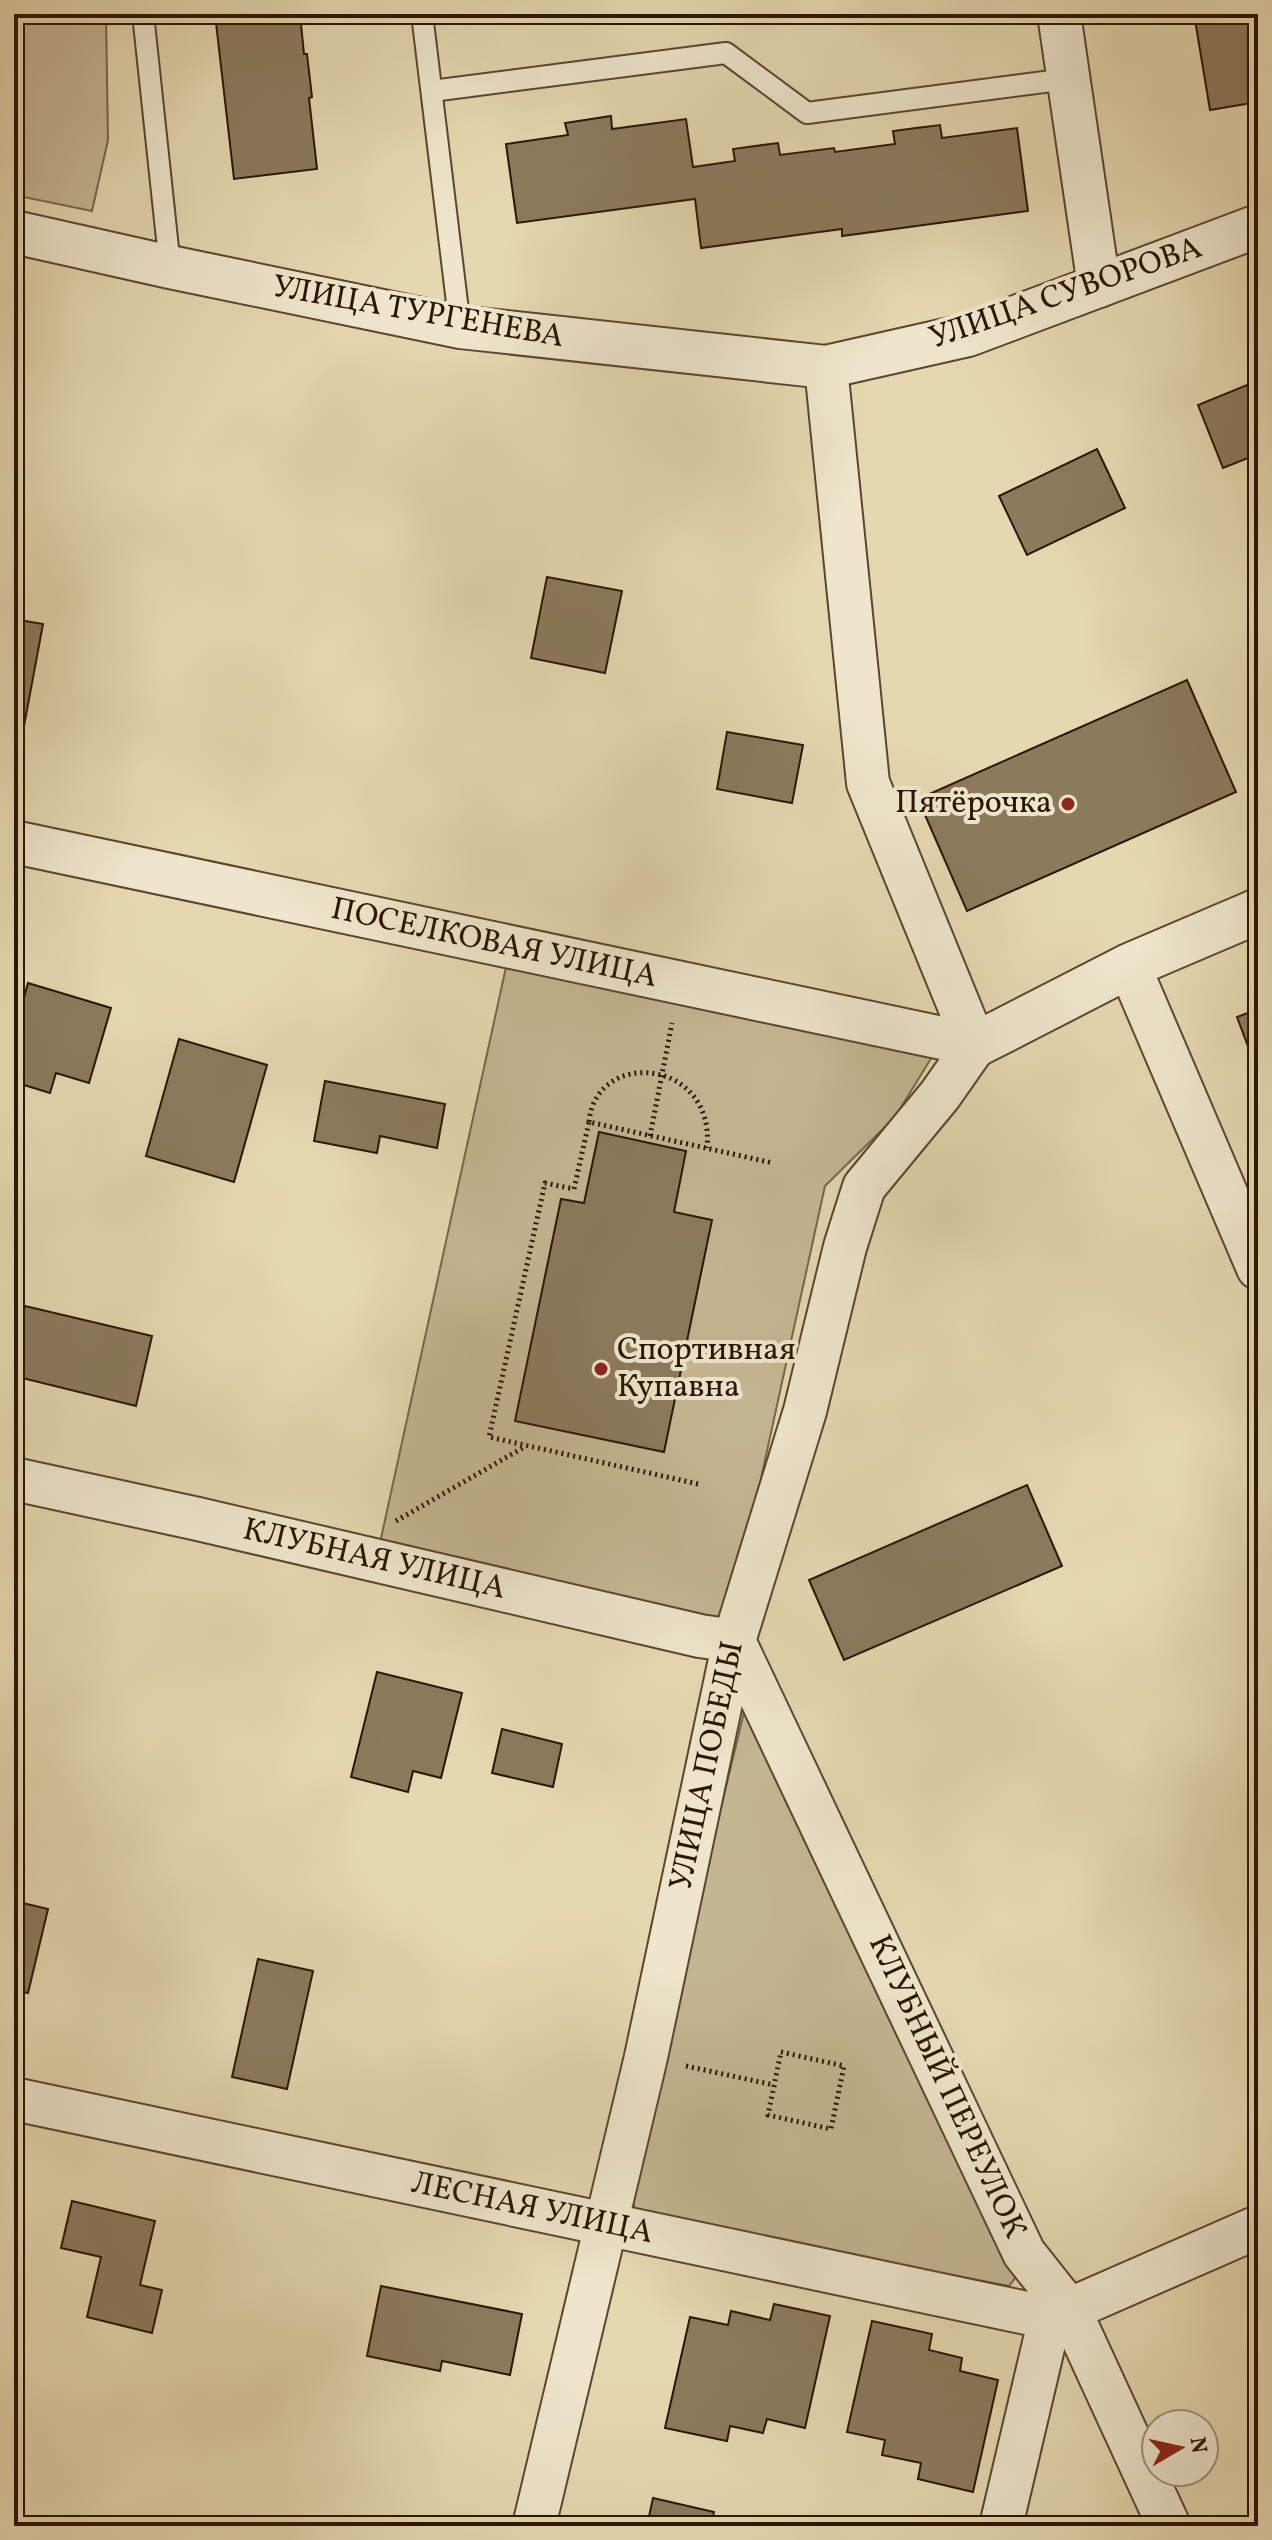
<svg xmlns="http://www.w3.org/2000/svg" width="1272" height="2540" font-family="Vollkorn,serif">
	<rect width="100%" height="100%" fill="#e5d7b0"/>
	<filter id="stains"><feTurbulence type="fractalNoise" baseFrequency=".0025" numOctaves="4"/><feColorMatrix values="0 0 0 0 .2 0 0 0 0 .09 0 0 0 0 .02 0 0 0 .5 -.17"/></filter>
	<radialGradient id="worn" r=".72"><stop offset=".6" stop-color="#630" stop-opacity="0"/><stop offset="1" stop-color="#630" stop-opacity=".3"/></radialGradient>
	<g fill="#c5b693" stroke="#78664c" stroke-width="2">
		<polygon points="14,14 106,14 108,140 92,211 14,195"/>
		<polygon points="508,958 935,1052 895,1117 825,1186 728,1629 378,1552"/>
		<polygon points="746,1704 1019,2273 1009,2286 637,2215 629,2190"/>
	</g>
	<g fill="#8c7a5d" stroke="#2b1604" stroke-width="2">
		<polygon points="215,14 300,14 304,54 307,54 312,97 309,98 317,169 234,179"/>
		<polygon points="1194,14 1258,14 1258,102 1210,110"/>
		<polygon points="611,116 612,129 686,119 693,167 735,161 733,149 778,143 780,155 834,148 835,152 895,144 893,131 916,128 940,125 942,138 1017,128 1028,211 842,236 842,229 701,248 695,199 517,223 506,144 568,135 565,123"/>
		<polygon points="1247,385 1258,412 1258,454 1223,468 1198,405"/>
		<polygon points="1097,449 1125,508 1027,555 999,496"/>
		<polygon points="547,577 622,591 605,673 531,658"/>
		<polygon points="14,619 43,624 21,742 14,741"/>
		<polygon points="1187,680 1236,792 967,911 918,799"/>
		<polygon points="727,732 803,745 792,803 717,789"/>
		<polygon points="28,983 111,1008 89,1083 56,1073 50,1093 14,1082 14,1033"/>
		<polygon points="1258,1009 1258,1073 1237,1017"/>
		<polygon points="179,1039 267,1065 234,1182 146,1156"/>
		<polygon points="325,1081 445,1104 437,1148 380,1136 377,1153 314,1141"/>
		<polygon points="599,1132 686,1151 674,1212 712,1220 664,1452 515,1421 561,1199 584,1203"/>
		<polygon points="25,1306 152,1336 136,1406 14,1376 14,1353"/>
		<polygon points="1027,1485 1062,1566 844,1660 809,1580"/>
		<polygon points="377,1672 462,1693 441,1778 413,1771 408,1792 351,1777"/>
		<polygon points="502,1729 562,1744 553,1787 492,1773"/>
		<polygon points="14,1901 48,1909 28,1993 14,1990"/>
		<polygon points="258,1959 313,1971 287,2089 232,2077"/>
		<polygon points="72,2201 155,2221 140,2285 162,2290 152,2333 87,2317 101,2257 61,2248"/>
		<polygon points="381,2286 522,2314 510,2375 442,2361 440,2371 367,2356"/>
		<polygon points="774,2304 830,2316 805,2428 767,2419 763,2433 730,2426 727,2441 665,2428 690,2317 728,2325 731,2311 770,2320"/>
		<polygon points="872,2321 932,2334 929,2350 962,2358 960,2371 998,2380 973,2492 918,2479 921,2463 882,2455 885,2440 847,2432"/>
		<polygon points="653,2498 714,2512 711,2526 647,2526"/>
		<polygon points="14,2514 69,2526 14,2526"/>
	</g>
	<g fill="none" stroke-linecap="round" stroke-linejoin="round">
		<g stroke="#5a462f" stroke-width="24">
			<g id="service">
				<polyline points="143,14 170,267"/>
				<polyline points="422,14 460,327"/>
				<polyline points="432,91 726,53 807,113 1067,79"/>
			</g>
		</g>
		<g stroke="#5a462f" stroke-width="46">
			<g id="minor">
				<polyline points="1059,14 1099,286"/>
				<polyline points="14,232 170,267 460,327 826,367 968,335 1258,226"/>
				<polyline points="826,367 868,783 975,1045"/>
				<polyline points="14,842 975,1045"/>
				<polyline points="1129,966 1258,1268"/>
				<polyline points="14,1479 198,1519 700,1636 734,1641 1024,2253 1070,2311 1169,2526"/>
				<polyline points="14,2099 1050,2318"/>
				<polyline points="1050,2318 1258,2227"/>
				<polyline points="534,2526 646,2057 734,1641 805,1411 845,1247 864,1187 940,1095 975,1045"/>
				<polyline points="1001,2526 1050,2318"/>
			</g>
		</g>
		<g stroke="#5a462f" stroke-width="48">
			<polyline id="tertiary" points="975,1045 1129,966 1258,911"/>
		</g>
		<g stroke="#2b1604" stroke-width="5" stroke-dasharray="2 4" stroke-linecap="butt">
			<path d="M589 1122C596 1047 716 1059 707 1148"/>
			<polyline points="650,1136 672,1023"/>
			<polyline points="698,1484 489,1437 545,1183 574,1189 589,1122 773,1163"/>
			<polyline points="396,1521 526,1446"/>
			<polygon points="781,2052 844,2066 831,2129 768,2115"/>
			<polyline points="686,2066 774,2085"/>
		</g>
		<use href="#service" stroke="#eee5cc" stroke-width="20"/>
		<use href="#minor" stroke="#eee5cc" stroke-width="42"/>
		<use href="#tertiary" stroke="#eee5cc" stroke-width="44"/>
	</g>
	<g fill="#8f2418" stroke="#eee5cc" stroke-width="3">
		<circle cx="1068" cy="804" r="8"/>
		<circle cx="601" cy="1369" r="8"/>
	</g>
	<g text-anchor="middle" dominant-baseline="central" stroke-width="8" stroke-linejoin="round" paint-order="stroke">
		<g font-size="32" fill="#2b1604" stroke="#eee5cc">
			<text transform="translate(1066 294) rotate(-19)">УЛИЦА СУВОРОВА</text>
			<text transform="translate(418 313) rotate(10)">УЛИЦА ТУРГЕНЕВА</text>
			<text transform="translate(494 944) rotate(12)">ПОСЕЛКОВАЯ УЛИЦА</text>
			<text transform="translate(374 1560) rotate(13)">КЛУБНАЯ УЛИЦА</text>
			<text transform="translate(708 1766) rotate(-78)">УЛИЦА ПОБЕДЫ</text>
			<text transform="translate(946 2087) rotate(65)">КЛУБНЫЙ ПЕРЕУЛОК</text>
			<text transform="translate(532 2209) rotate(12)">ЛЕСНАЯ УЛИЦА</text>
		</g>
		<g font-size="32" fill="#2b1604" stroke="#eee5cc" text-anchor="end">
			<text x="1052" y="804">Пятёрочка</text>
			<text x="617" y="1351" text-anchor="start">Спортивная<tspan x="617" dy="37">Купавна</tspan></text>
		</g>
	</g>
	<rect width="1272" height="2540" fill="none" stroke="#e5d7b0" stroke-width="48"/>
	<rect x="16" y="16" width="1240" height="2508" fill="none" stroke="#2b1604" stroke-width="4"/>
	<rect x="24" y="24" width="1224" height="2492" fill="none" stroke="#2b1604" stroke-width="2"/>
	<g transform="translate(1180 2448) rotate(81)"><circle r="38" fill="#eee5cc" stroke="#a0927c" stroke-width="2"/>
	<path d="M0-6L14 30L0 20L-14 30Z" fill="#8f2418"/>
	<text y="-12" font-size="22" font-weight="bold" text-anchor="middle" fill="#2b1604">N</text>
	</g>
	<rect width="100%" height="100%" filter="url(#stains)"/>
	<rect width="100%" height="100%" fill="url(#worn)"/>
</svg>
